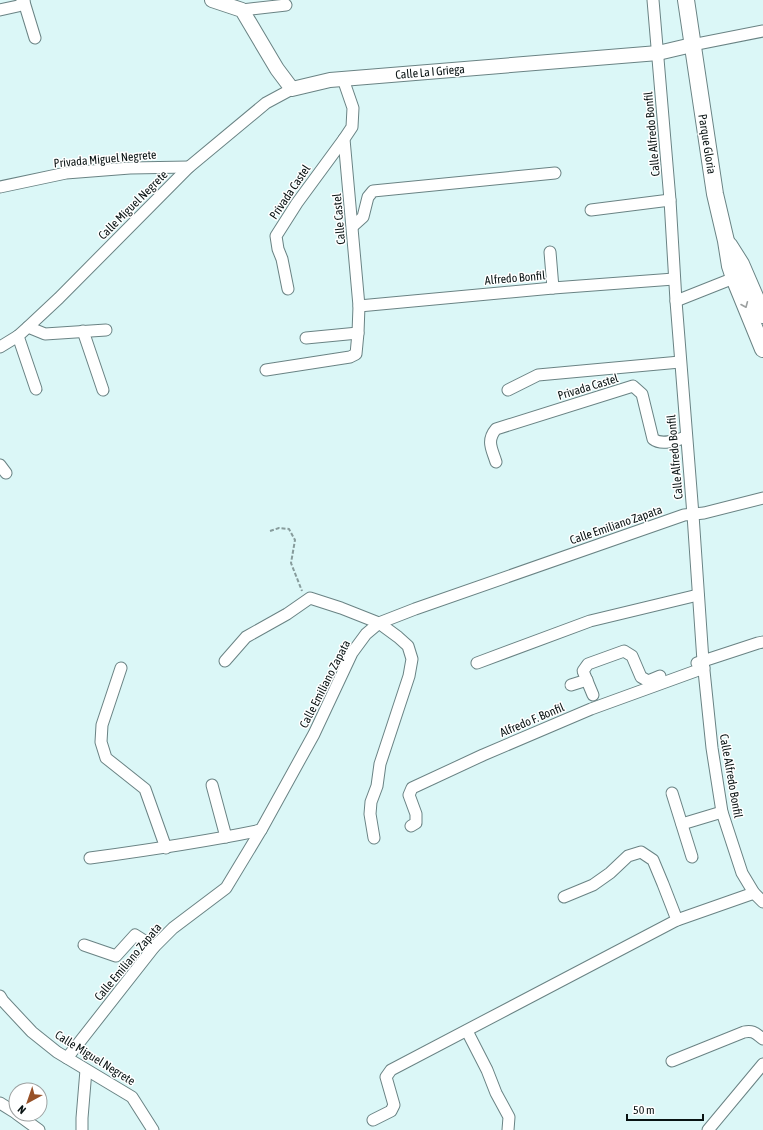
<svg xmlns="http://www.w3.org/2000/svg" width="763" height="1130" font-family="'Asap Condensed',sans-serif">
	<rect width="100%" height="100%" fill="#dbf7f7"/>
	<g fill="none" stroke-linecap="round" stroke-linejoin="round">
		<g stroke="#6a8384" stroke-width="13">
			<g id="minor">
				<polyline points="24,0 24,2 35,38"/>
				<polyline points="653,0 670,200 676,301 693,515 703,661 712,748 722,812 742,873 754,893 763,902"/>
				<polyline points="0,10 18,6 24,2"/>
				<polyline points="242,10 286,5"/>
				<polyline points="692,45 763,31"/>
				<polyline points="0,187 66,173 130,168 189,167"/>
				<polyline points="591,210 670,200"/>
				<polyline points="353,226 363,217 368,197 373,191 555,173"/>
				<polyline points="550,252 553,288"/>
				<polyline points="288,289 282,259 278,249 276,236 297,203 344,139"/>
				<polyline points="676,301 734,278"/>
				<polyline points="359,306 553,288 674,279"/>
				<polyline points="28,327 45,334 106,330"/>
				<polyline points="83,331 103,390"/>
				<polyline points="18,336 36,389"/>
				<polyline points="306,338 358,333"/>
				<polyline points="0,347 18,336 28,327 59,298 189,167 266,103 292,89"/>
				<polyline points="266,370 350,357 356,354 358,333 359,306 344,139 352,127 353,108 343,79"/>
				<polyline points="508,390 538,375 680,362"/>
				<path d="M496 462C492 449 486 441 496 429L633 386 642 394 653 439C662 446 677 440 686 437"/>
				<polyline points="0,465 6,473"/>
				<polyline points="225,661 246,637 287,614 310,598 341,608 379,623 398,637 408,646 412,659 409,676 380,764 377,786 371,802 370,814 374,838"/>
				<polyline points="477,663 590,621 698,595"/>
				<polyline points="697,663 758,643 763,642"/>
				<polyline points="121,668 102,725 101,742 106,758 145,789 166,848"/>
				<polyline points="571,685 587,680"/>
				<polyline points="593,695 583,671 588,664 624,651 632,656 641,677 648,681 660,676"/>
				<polyline points="212,785 226,837"/>
				<polyline points="672,793 692,857"/>
				<polyline points="682,824 722,812"/>
				<polyline points="411,826 416,823 416,814 409,795 412,788 483,755 591,709 704,668"/>
				<path d="M90 858C148 850 204 842 261 830"/>
				<polyline points="564,897 593,885 610,873 628,856 641,852 653,860 663,884 677,920"/>
				<polyline points="84,945 116,956 135,935 154,947"/>
				<polyline points="0,996 3,1001 32,1032 57,1052 132,1097 153,1130"/>
				<polyline points="467,1031 487,1070 496,1093 509,1117 508,1130"/>
				<polyline points="67,1058 154,947 173,928 226,888 261,830 314,734 352,653 366,634 379,623 415,609 684,515 704,513 763,498"/>
				<path d="M672 1061 744 1032C754 1030 756 1034 763 1039"/>
				<polyline points="0,1103 16,1113"/>
				<polyline points="17,1114 39,1130"/>
				<polyline points="373,1120 391,1111 394,1105 386,1077 391,1070 677,920 754,893"/>
				<polyline points="82,1130 82,1118 86,1070"/>
				<polyline points="708,1130 763,1064"/>
			</g>
		</g>
		<g stroke="#6a8384" stroke-width="16">
			<polyline id="tertiary" points="212,0 242,10 277,69 292,89 330,80 658,53 692,45"/>
		</g>
		<g stroke="#6a8384" stroke-width="18">
			<g id="secondary">
				<polyline points="686,0 715,194 726,241 730,266 734,278 763,349"/>
				<polyline points="729,245 741,264 763,315"/>
			</g>
		</g>
		<polyline stroke="#879c9c" stroke-width="2" stroke-dasharray="4 2" stroke-linecap="butt" points="270,531 279,528 289,529 295,540 291,563 302,591"/>
		<use href="#minor" stroke="#fff" stroke-width="11"/>
		<use href="#tertiary" stroke="#fff" stroke-width="14"/>
		<use href="#secondary" stroke="#fff" stroke-width="16"/>
	</g>
	<defs><path id="oneway-chevron" d="M-2-3.5L2.5 0L-2 3.5" fill="none" stroke-width="1.6" stroke-linecap="round" stroke-linejoin="round"/></defs>
	<use stroke="#9da1a1" href="#oneway-chevron" transform="translate(745 305) rotate(67)"/>
	<g text-anchor="middle" dominant-baseline="central" stroke-width="3" stroke-linejoin="round" paint-order="stroke">
		<g font-size="12" fill="#091313" stroke="#fff">
			<text transform="translate(430 72) rotate(-5)">Calle La I Griega</text>
			<text transform="translate(652 134) rotate(-95)">Calle Alfredo Bonfil</text>
			<text transform="translate(707 144) rotate(81)">Parque Gloria</text>
			<text transform="translate(105 159) rotate(-5)">Privada Miguel Negrete</text>
			<text transform="translate(290 192) rotate(-56)">Privada Castel</text>
			<text transform="translate(133 205) rotate(-45)">Calle Miguel Negrete</text>
			<text transform="translate(339 219) rotate(-95)">Calle Castel</text>
			<text transform="translate(515 278) rotate(-5)">Alfredo Bonfil</text>
			<text transform="translate(588 387) rotate(-17)">Privada Castel</text>
			<text transform="translate(675 457) rotate(-95)">Calle Alfredo Bonfil</text>
			<text transform="translate(616 525) rotate(-19)">Calle Emiliano Zapata</text>
			<text transform="translate(325 684) rotate(-63)">Calle Emiliano Zapata</text>
			<text transform="translate(532 720) rotate(-23)">Alfredo F. Bonfil</text>
			<text transform="translate(731 776) rotate(80)">Calle Alfredo Bonfil</text>
			<text transform="translate(128 962) rotate(-50)">Calle Emiliano Zapata</text>
			<text transform="translate(95 1058) rotate(32)">Calle Miguel Negrete</text>
		</g>
	</g>
	<g transform="translate(28 1102) rotate(220)"><circle r="19" fill="#ffffff" stroke="#9da1a1"/>
	<path d="M0-3L7 15L0 10L-7 15Z" fill="#975128"/>
	<text y="-6" font-size="11" font-weight="bold" text-anchor="middle" fill="#091313">N</text>
	</g>
	<path d="M627 1114v6h76v-6" fill="none" stroke="#091313" stroke-width="2"/>
	<text x="633" y="1114" font-size="12" fill="#091313" stroke="#ffffff" stroke-width="3" paint-order="stroke">50 m</text>
</svg>
